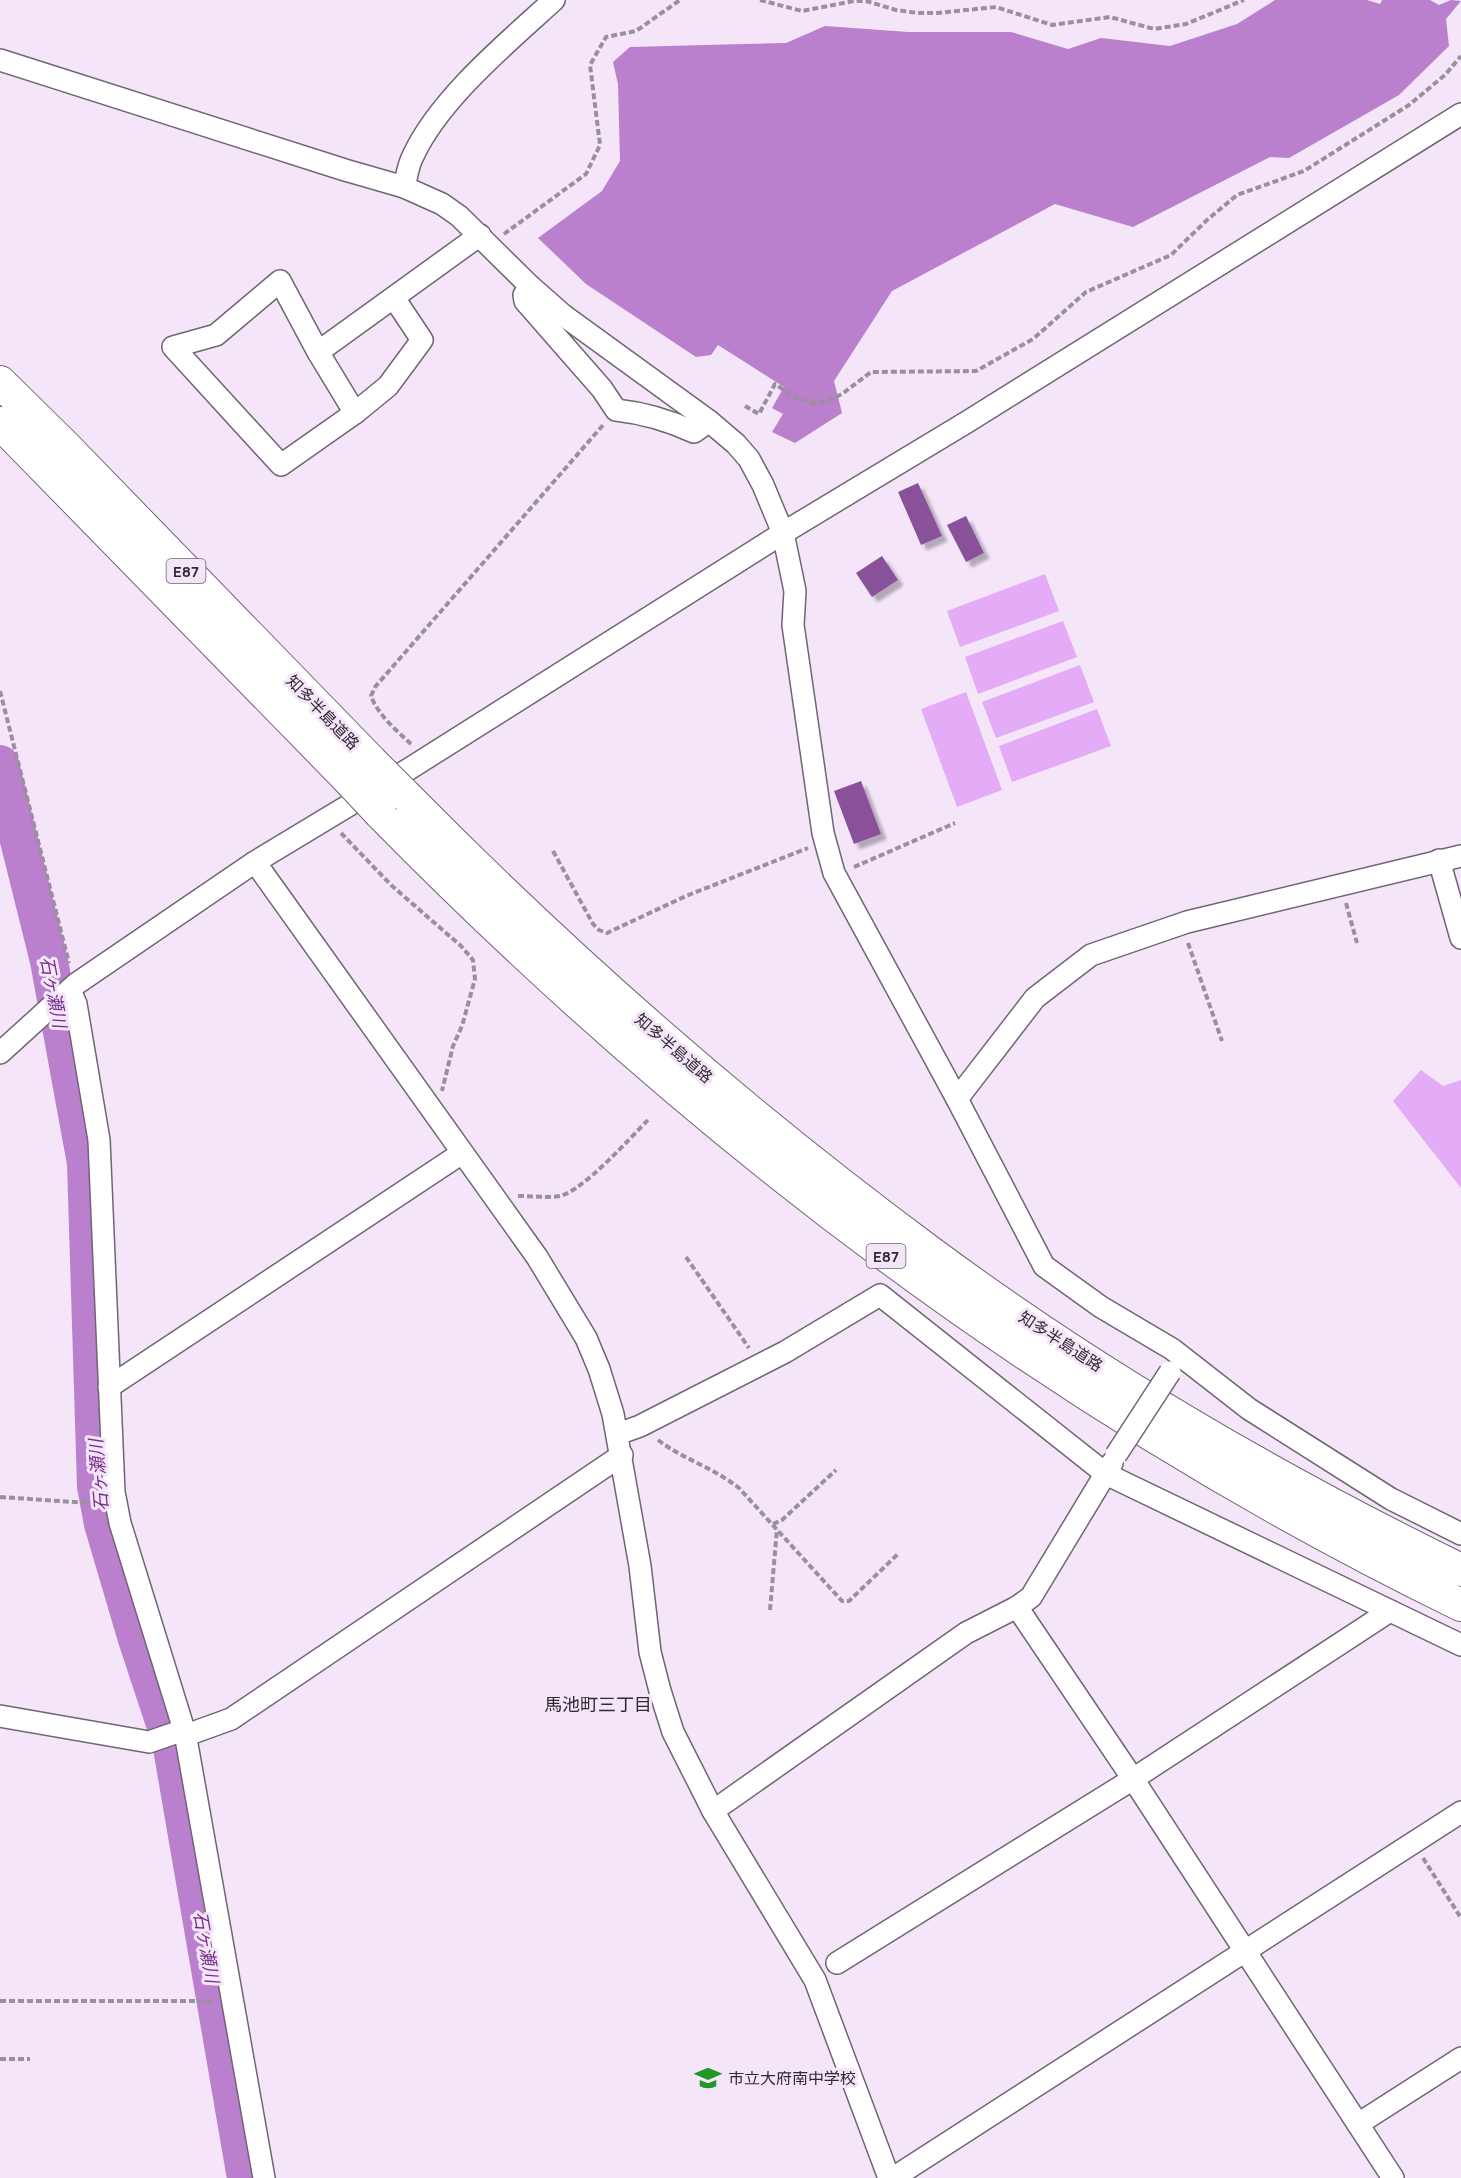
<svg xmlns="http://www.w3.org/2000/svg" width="1461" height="2178" font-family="Manrope,'Noto Sans JP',sans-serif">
	<defs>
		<filter id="shadow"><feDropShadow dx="5.5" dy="5.5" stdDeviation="1.5" flood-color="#0004"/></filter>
	</defs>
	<rect width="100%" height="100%" fill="#f4e5f9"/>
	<g fill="#e4abf6">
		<polygon points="1045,574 1059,611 960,647 947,611"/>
		<polygon points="1063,621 1077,657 978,694 965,657"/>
		<polygon points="1080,665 1094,702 996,738 982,702"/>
		<polygon points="966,692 1002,790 957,807 921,709"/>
		<polygon points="1097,709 1111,746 1012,782 999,746"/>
		<polygon points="1421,1070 1443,1086 1461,1080 1461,1188 1393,1101"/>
	</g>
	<polygon fill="#ba7fcd" points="1275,0 1367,0 1380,4 1382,0 1430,0 1439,5 1451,0 1461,1 1446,19 1449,46 1399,95 1289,158 1270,157 1133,227 1055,204 892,291 834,381 842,413 795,443 772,432 783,414 772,408 784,387 718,345 711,355 696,357 586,284 538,238 602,191 620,161 618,84 613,62 630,47 786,43 825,26 908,32 1011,32 1068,49 1101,38 1170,46 1237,24"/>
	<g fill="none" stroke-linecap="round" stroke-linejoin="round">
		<polyline stroke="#ba7fcd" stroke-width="38" points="0,764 49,961 86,1163 96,1486 103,1524 136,1636 171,1742 246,2178"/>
	</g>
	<g fill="#8a519b" filter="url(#shadow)">
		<polygon points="918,483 942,536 921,545 898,492"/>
		<polygon points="966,516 984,553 966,562 947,525"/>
		<polygon points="882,556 898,580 872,597 856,573"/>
		<polygon points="861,781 881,834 854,844 834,791"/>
	</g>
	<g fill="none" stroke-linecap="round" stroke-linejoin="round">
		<g stroke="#716476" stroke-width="24">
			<g id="minor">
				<polyline points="0,60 345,170 404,187 442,204 459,216 530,286 563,315 709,421 736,444 749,459 763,485 783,533 795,591 793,625 823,833 834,873 957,1099 1044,1266 1101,1307 1172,1349 1249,1409 1391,1499 1461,1534"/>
				<path d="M404 187C407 176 408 165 413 156 439 99 508 42 554 0"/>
				<polygon points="280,281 318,352 355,413 281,465 173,347 216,335"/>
				<path d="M530 286 524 295 525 301 602 389 616 410C644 413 668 420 694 432L709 421"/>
				<polyline points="318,352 480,235"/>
				<polyline points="355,413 388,386 422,340 394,298"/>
				<polyline points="1439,860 1461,938"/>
				<polyline points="255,862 537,1257 586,1338 599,1369 613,1414 640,1566 650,1652 660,1691 673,1732 713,1811 815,1980 889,2178"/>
				<polyline points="70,990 76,1004 99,1140 114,1492 120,1523 185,1733 264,2178"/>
				<polyline points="0,1053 76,984 255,862 409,769 783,533 967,422 1461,114"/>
				<polyline points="957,1099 1035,998 1091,955 1187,922 1461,856"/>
				<polyline points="109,1387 462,1153"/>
				<polyline points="618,1434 640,1426 785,1352 880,1295 1106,1474 1461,1645"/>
				<polyline points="1017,1607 1133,1779 1393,2178"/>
				<polyline points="0,1716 149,1742 175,1733 195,1732 231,1719 622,1455"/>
				<polyline points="713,1811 966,1633 1017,1607 1031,1597 1112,1463"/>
				<polyline points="837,1963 1133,1779 1390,1611"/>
				<polyline points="1358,2124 1461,2058"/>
				<polyline points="893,2178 1461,1812"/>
			</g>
		</g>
		<g stroke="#716476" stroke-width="34">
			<g id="highway">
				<polyline points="0,382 65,446 371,761"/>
				<polyline points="0,423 350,781"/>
				<path d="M408 798C571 963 743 1114 930 1252 1093 1373 1279 1481 1461 1570"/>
				<path d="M380 813C695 1134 1056 1408 1461 1605"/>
			</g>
		</g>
		<g stroke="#9a8f9d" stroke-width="4" stroke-dasharray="6 3" stroke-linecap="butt">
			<polyline points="760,0 802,11 854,1 866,1 896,10 918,13 937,13 996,7 1052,25 1110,17 1154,29 1186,24 1244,0"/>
			<polyline points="504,234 586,174 600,145 590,65 606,37 636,31 680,0"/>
			<polyline points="745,406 759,414 775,384 796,398 814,403 830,400 842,394 871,372 976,371 1033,339 1086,292 1171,255 1207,220 1237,195 1304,171 1409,105 1445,75 1461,56"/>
			<polyline points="0,691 69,963"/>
			<path d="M411 744C396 730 378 715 371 696L375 687 604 424"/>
			<polyline points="341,833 391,885 461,946 473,960 475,979 462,1026 453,1046 442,1091"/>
			<polyline points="553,851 593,924 599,930 607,933 686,896 808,848"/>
			<polyline points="854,867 955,823"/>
			<polyline points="1346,903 1357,943"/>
			<polyline points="1188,943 1222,1041"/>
			<path d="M518 1196C532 1196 547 1198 560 1196 584 1190 629 1139 648 1120"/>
			<polyline points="686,1257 749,1348"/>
			<path d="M658 1440C683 1459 714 1468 739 1488L842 1601H849L899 1553"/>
			<polyline points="0,1497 89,1503 97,1502"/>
			<polyline points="773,1524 782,1520 836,1470"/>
			<polyline points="770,1610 777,1529"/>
			<polyline points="1423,1858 1461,1918"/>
			<polyline points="0,2001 213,2001"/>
			<polyline points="0,2059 30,2059"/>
		</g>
		<use href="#minor" stroke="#fff" stroke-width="21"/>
		<use href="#highway" stroke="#fff" stroke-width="32"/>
		<g stroke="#716476" stroke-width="24" stroke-linecap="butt">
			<polyline id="minor-bridge" points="1116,1455 1170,1372"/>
		</g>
		<g stroke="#716476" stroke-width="34" stroke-linecap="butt">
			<g id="highway-bridge">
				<polyline points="371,761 408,798"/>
				<polyline points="350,781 380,813"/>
			</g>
		</g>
		<use href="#minor-bridge" stroke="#fff" stroke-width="21"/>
		<use href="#highway-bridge" stroke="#fff" stroke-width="32"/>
	</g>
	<defs>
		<g id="school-bare" transform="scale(2.07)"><path d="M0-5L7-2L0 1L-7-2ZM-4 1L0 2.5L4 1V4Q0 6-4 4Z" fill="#219626" stroke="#f4e5f9" stroke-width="2.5" paint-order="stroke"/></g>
	</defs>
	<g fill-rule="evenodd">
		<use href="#school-bare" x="708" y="2078"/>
	</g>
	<g text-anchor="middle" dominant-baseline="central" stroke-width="6" stroke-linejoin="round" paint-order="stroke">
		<g fill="#f4e5f9" stroke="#6b626d" stroke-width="1.5">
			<rect x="166.5" y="559" width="39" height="24" rx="4.5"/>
			<rect x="866.5" y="1244" width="39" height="24" rx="4.5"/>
		</g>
		<g font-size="15" font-weight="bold" fill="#302a31">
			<text x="186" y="571">E87</text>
			<text x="886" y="1256">E87</text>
		</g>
		<g font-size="16" fill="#302a31" stroke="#f4e5f9">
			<text transform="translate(323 712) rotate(46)">知多半島道路</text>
			<text transform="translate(674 1048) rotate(41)">知多半島道路</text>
			<text transform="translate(1061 1341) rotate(33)">知多半島道路</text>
		</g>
		<g font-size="16" fill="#302a31" stroke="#f4e5f9" text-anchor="start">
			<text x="728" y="2078">市立大府南中学校</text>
		</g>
		<g font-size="18" font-style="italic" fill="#772f8c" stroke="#f4e5f9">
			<text transform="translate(54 992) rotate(79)">石ヶ瀬川</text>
			<text transform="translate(98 1475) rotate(-95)">石ヶ瀬川</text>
			<text transform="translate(207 1947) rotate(80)">石ヶ瀬川</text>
		</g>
		<g font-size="18" fill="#302a31" stroke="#f4e5f9">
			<text x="598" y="1704">馬池町三丁目</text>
		</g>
	</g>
</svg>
